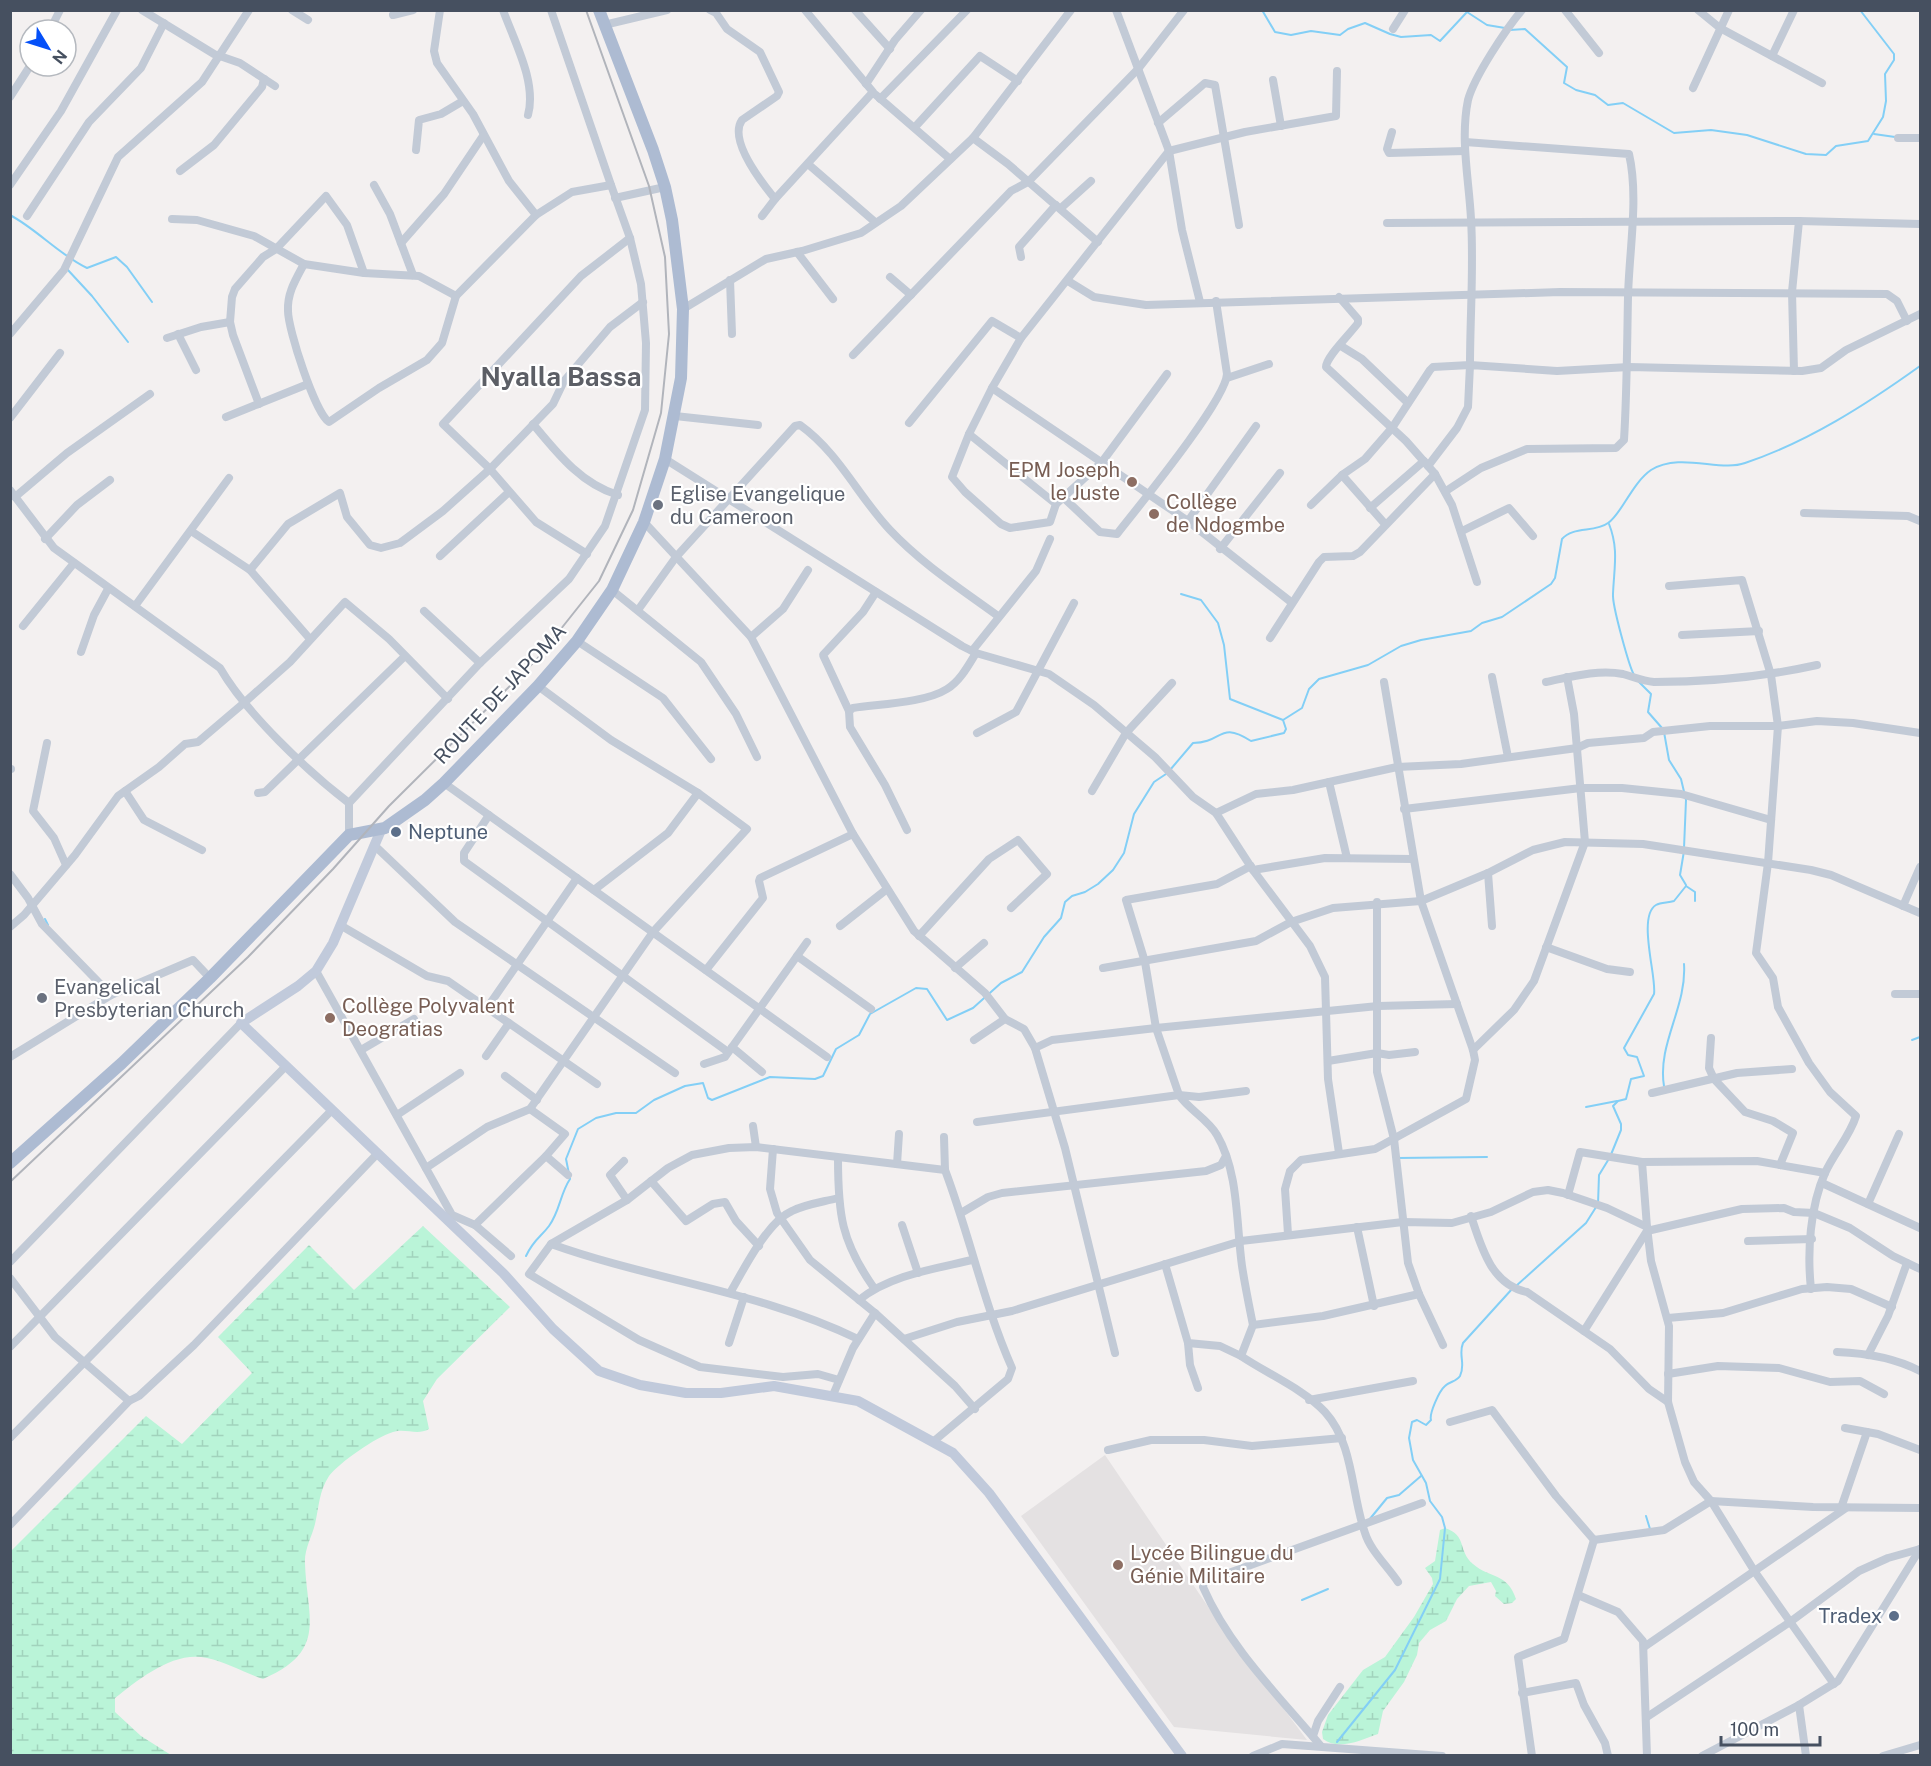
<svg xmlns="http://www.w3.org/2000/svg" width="1931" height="1766" font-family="'Public Sans',sans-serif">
	<defs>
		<pattern id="wetland-marsh" width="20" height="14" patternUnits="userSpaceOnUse" patternTransform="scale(1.5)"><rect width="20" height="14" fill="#baf4d8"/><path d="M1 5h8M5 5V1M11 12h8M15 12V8" fill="none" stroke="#a1d3bc"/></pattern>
	</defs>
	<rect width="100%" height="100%" fill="#f3f0f0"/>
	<polygon fill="#e4e1e2" points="1105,1455 1213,1614 1307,1740 1174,1727 1021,1516"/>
	<g fill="url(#wetland-marsh)">
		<path d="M423 1226 510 1307 437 1379 423 1401 429 1429C417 1436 406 1428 393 1432 376 1437 340 1462 329 1476 319 1491 319 1507 315 1524 312 1537 304 1549 305 1564 307 1618 328 1651 263 1679 245 1673 226 1662 207 1658 174 1650 139 1679 115 1698V1712L141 1736 171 1755H11V1551L146 1416 182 1444 252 1373 218 1337 309 1245 354 1290Z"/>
		<path d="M1445 1528C1468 1536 1457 1550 1473 1564 1490 1579 1507 1572 1516 1599L1512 1603 1504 1604 1495 1596 1496 1591 1491 1582 1469 1586 1457 1599 1446 1621 1430 1630 1419 1643 1417 1655 1404 1682 1383 1711 1378 1734C1361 1740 1339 1751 1323 1739L1322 1732 1328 1715 1363 1670 1385 1657 1414 1617 1433 1584 1432 1578 1425 1568 1435 1561 1440 1530Z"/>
	</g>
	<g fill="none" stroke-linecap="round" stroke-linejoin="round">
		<g stroke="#83cff6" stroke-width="2">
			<polyline points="1262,10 1275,32 1291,35 1311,31 1340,35 1348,29 1365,23 1390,34 1401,37 1431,35 1440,41 1467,12"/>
			<polyline points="1467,12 1487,25 1505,28"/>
			<polyline points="1510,30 1525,29 1567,67 1564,83 1576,90 1595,95 1608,105 1623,103 1674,133 1711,130 1747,135 1806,154 1826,155 1836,146 1868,141 1883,117 1886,101 1885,74 1894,60 1894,54 1860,10"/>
			<polyline points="1874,134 1895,137"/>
			<path d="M10 215C38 230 58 254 87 268L116 257 127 267 152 302"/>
			<polyline points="67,269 92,296 128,342"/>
			<path d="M1609 524C1619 549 1614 568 1613 594 1612 605 1629 666 1634 675"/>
			<path d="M1181 594 1201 600 1218 623 1224 645 1230 699 1283 720 1302 708 1309 689 1319 679 1368 665 1401 646 1421 640 1471 631 1482 623 1502 617 1551 584 1555 578 1562 539C1573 526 1595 533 1608 523 1621 515 1632 483 1651 470 1680 452 1720 472 1745 463 1808 442 1867 404 1920 366"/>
			<polyline points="1639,682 1651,694 1648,712 1662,728"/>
			<polyline points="1664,732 1669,760 1681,779 1686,800 1684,848"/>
			<path d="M1170 770 1193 743C1223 743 1219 720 1251 741L1284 733 1286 729 1283 720"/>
			<polyline points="1684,851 1680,875 1686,885"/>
			<polyline points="1686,886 1695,892 1695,901"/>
			<polyline points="45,919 48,925"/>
			<polyline points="1912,1040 1920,1037"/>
			<path d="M1664 1086C1657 1044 1687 1007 1684 964"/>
			<polyline points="1586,1107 1617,1101"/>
			<polyline points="1397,1158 1487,1157"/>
			<path d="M526 1256C534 1239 540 1238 549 1226 560 1211 560 1194 570 1179L566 1159 578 1129 596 1118 616 1113H636L654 1100 685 1086 703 1083 708 1098 712 1100 770 1077 815 1079 823 1076 836 1049 859 1035 870 1014 916 988 927 989 947 1020 973 1008 1001 983 1022 972 1044 937 1061 918 1065 902 1072 896 1085 892 1098 884 1113 870 1124 853 1134 814 1154 782 1166 774"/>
			<path d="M1516 1286 1586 1223 1598 1204 1599 1175 1610 1157 1621 1130V1124L1613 1106 1618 1101 1626 1099 1631 1079 1644 1076 1637 1057 1628 1055 1624 1048 1654 994C1657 978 1637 916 1656 905 1661 902 1668 903 1674 901L1686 886"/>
			<polyline points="1646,1516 1650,1529"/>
			<polyline points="1369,1520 1387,1498 1399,1495 1421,1476"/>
			<polyline points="1302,1600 1328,1589"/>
			<path d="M1337 1742 1395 1670 1440 1579 1445 1528 1442 1517 1430 1501 1426 1483 1413 1460 1409 1438 1412 1422 1417 1420 1426 1425 1431 1420C1429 1414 1439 1391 1445 1386 1450 1381 1456 1382 1460 1376 1466 1364 1458 1355 1463 1343L1512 1289"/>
		</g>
		<g stroke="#c2cad6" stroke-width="8">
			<polyline points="142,10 214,54 240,63 275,86"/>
			<polyline points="292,10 308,20"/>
			<path d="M503 10C514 41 537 82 528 115"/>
			<polyline points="551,10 611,185"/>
			<path d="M710 10 716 13 727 29 760 52 779 92 777 96 742 120C728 140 762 183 775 199"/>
			<polyline points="855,10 890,49"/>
			<polyline points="1116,10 1169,151 1182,230 1200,302"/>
			<polyline points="1565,10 1599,53"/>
			<polyline points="1698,10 1720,28 1822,83"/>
			<polyline points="393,15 413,10"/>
			<polyline points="604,25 667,10"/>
			<polyline points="1393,29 1405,10"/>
			<polyline points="50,30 60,10"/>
			<polyline points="1772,56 1794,10"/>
			<polyline points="1273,80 1281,126"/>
			<polyline points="866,84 895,40 921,10"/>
			<polyline points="1693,88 1729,10"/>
			<polyline points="876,95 950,159"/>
			<polyline points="10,97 30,66"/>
			<polyline points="880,99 967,10"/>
			<polyline points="1158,123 1205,83 1215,85 1239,225"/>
			<polyline points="915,127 980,56 1018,81"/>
			<polyline points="1392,132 1387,149 1389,153 1465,151"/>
			<polyline points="973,138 1008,164 1098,242"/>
			<polyline points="1898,138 1920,138"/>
			<polyline points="416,150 419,120 441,114 463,101"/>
			<polyline points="808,164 875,222"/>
			<polyline points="180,171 214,145 262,87 264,79"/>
			<polyline points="10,185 61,111 117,10"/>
			<polyline points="374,185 390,214 413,275"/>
			<polyline points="615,198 665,187"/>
			<polyline points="1061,208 1091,181"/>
			<polyline points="27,216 89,122 141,68 164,23"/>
			<polyline points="762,216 775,199 873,92 805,10"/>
			<polyline points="172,219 197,220 254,236 304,264 364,273 419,276 456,296 536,215 509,181 473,114 437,63 434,51 440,10"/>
			<polyline points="1387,223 1799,221 1920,224"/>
			<polyline points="401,243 444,194 483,136"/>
			<polyline points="797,252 833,299"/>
			<polyline points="1021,257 1019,247 1056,205"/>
			<path d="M304 264C296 279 287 293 288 311 288 329 315 413 329 422L379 388 427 360 442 343 456 296"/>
			<polyline points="890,277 911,295"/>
			<polyline points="730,280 732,334"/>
			<polyline points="1068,281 1094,297 1146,305 1560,292 1887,294 1897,301 1907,321"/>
			<polyline points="683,309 766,259 802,251 861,233 901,206 973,138 1071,10"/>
			<polyline points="10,334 64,270 118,157 202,82 249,10"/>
			<polyline points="178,334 196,370"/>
			<polyline points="167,338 201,327 230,322"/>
			<polyline points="1341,346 1362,359 1408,403"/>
			<polyline points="853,355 1011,191 1028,182 1138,69 1184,10"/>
			<polyline points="1794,371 1792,292 1799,221"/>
			<polyline points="1227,378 1269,364"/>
			<polyline points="992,388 969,434 1056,504 1102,462 1167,374"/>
			<polyline points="259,404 233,335 230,322 232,297 235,289 263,257 276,249 326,196 347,225 364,273"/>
			<polyline points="675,416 758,425"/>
			<polyline points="226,417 308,384"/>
			<polyline points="10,418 60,353"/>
			<polyline points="909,423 992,321 1021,338"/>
			<path d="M533 424C557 453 581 484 618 495"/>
			<polyline points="969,434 952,477 965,492 1001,524 1010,528 1050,522 1056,504"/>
			<polyline points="665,459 962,646 976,653 1049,674 1094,705 1155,757 1193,797 1216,813 1253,870 1325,858 1413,859"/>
			<polyline points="1428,466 1457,428 1468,407 1470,365 1557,371 1629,367 1802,371 1821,368 1846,350 1920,314"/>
			<polyline points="1435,474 1452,505 1477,582"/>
			<polyline points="1342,475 1385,524"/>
			<path d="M10 490 54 548 220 668C246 713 307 771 349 803V835"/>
			<path d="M1446 491 1481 468 1527 449 1616 448 1624 440C1627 392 1627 345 1628 297 1629 252 1639 197 1629 154L1465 142"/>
			<polyline points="15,497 67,453 150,394"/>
			<path d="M1065 499 1100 532 1117 534C1138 507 1226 400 1227 374L1216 301"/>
			<path d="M1311 505 1342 475 1365 459 1392 428 1430 370 1433 367 1470 365C1470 316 1474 267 1471 219 1469 180 1460 139 1468 100 1474 77 1506 29 1522 10"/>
			<polyline points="1370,508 1424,461"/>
			<polyline points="1804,513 1908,516 1920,521"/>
			<polyline points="1188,521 1256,426"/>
			<polyline points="644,522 751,637 853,834 914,931 985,993 1005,1019 1024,1029 1035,1048 1065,1148 1115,1353"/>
			<polyline points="191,531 250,570 310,639"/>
			<polyline points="1462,531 1509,508 1533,536"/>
			<polyline points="45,539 77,505 110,480"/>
			<polyline points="1220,549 1280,473"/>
			<polyline points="587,554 536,522 490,469 443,424 581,276 630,238"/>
			<polyline points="440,556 509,492"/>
			<polyline points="250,570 288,524 340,493 347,517 370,545 381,548 400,543 443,511 490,469 553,404 564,381 610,327 643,302"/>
			<path d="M1669 586 1742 580 1771 675 1778 726 1768 863 1756 953 1773 978 1778 1007 1809 1063 1830 1092 1856 1116C1850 1136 1834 1153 1825 1173 1810 1207 1807 1252 1811 1289"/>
			<polyline points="612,590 701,662 736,714 757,757"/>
			<polyline points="1291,602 1188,521 992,388 1021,338 1169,151 1245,132 1336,116 1337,71"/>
			<polyline points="135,606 229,478"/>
			<path d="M638 610 676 557 795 426 800 425C839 453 858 496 890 530 922 564 961 589 998 616"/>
			<polyline points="424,611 480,663 569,579 605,526 645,410 646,343 641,284 630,238 611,185 572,192 536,215"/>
			<polyline points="23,626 74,563"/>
			<polyline points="1682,635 1759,631"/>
			<polyline points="751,637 783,609 808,570"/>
			<path d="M1270 638 1319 562 1324 557 1353 556 1360 552 1435 474 1406 441 1326 367C1326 357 1350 334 1358 323V319L1339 297"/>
			<polyline points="577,641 663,698 711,759"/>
			<polyline points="972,651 1036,571 1050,539"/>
			<polyline points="81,652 94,615 108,589"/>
			<polyline points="1492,677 1508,757"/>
			<path d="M1546 682C1570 677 1598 669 1623 674 1634 677 1642 681 1654 682 1709 682 1763 677 1817 665"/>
			<polyline points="849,711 823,655 863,612 876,592"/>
			<polyline points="977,733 1016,712 1074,603"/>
			<polyline points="47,743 33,811 54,838 66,865"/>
			<polyline points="10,769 11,769"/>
			<polyline points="1329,782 1347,858"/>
			<polyline points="444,783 827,1057"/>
			<polyline points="125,791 144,820 202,850"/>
			<polyline points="1092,791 1126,733 1172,683"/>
			<polyline points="258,793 265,792 405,656"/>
			<polyline points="349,803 480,663"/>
			<polyline points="1404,809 1581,788 1622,788 1681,794 1771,820"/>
			<polyline points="1216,813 1256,794 1293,790 1397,767 1461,764 1577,748 1588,743 1644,738 1653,732 1710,726 1778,726 1817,721 1853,723 1920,733"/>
			<polyline points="489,815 464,853 464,861 728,1052"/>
			<path d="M907 830 885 785 850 727 849 711 853 708C879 704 925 703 947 689 960 681 968 666 976 653"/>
			<polyline points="374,845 455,922 675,1073"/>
			<polyline points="1253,870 1310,946 1325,977 1328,1079 1339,1153"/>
			<polyline points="1488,873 1492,926"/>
			<polyline points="10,874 28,898 42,924 111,995"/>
			<polyline points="594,890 668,833 698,793"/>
			<polyline points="1377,902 1377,1072 1394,1139 1408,1263 1419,1294 1443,1345"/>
			<polyline points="1903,906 1920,867"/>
			<polyline points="340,925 427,976 448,981 597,1084"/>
			<polyline points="840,926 887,889"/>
			<polyline points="10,927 24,915 75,855 118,796 159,767 185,744 198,742 245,702 290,662 345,602 389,639 448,699"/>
			<polyline points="919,936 989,859 1018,840 1047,874 1011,908"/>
			<polyline points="1546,947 1607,969 1630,972"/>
			<polyline points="797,956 871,1009"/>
			<polyline points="955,968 984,943"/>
			<polyline points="1103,968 1256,941 1291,922 1333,908 1421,901 1488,873 1533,850 1565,842 1643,844 1811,870 1831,875 1920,913"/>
			<polyline points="706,970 763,898 759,881 760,878 853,834"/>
			<polyline points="316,971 452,1215 475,1225 546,1156 565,1134 530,1109"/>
			<polyline points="1895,994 1920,994"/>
			<polyline points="487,1008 577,878"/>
			<polyline points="1711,1038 1709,1068 1714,1079 1745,1112 1773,1121 1793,1133 1780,1165"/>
			<polyline points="974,1040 1005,1019"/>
			<polyline points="732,1047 762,1072"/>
			<polyline points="1035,1048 1052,1040 1156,1028 1378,1006 1457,1004"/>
			<polyline points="361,1050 414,1019"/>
			<polyline points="1473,1050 1514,1010 1534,981 1585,842 1574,714 1567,677"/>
			<polyline points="486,1056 509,1023"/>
			<polyline points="10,1057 111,995 193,960 210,978"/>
			<polyline points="1328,1061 1377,1053 1389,1055 1415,1052"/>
			<polyline points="704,1064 725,1057 807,942"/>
			<polyline points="505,1076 537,1100"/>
			<polyline points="1652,1093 1737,1073 1792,1069"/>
			<path d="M1179 1095C1189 1110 1208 1119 1217 1135 1239 1173 1236 1223 1242 1266 1245 1286 1249 1305 1253 1325"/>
			<polyline points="1179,1095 1199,1097 1246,1091"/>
			<polyline points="397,1115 460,1073"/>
			<polyline points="977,1122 1179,1095 1156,1028 1145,962 1126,900 1217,884 1251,866"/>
			<polyline points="753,1126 756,1147"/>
			<polyline points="944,1137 945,1170"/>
			<polyline points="773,1149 770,1189 777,1213 810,1260 875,1313 955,1386 975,1409"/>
			<polyline points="546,1156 568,1175"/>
			<path d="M838 1158C838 1214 841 1241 874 1288"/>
			<polyline points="624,1161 610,1175 627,1200"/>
			<polyline points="1642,1162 1647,1227"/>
			<polyline points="897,1164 899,1134"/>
			<polyline points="426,1168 487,1127 530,1109 653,932 747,829 698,793 611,740 538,686"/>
			<polyline points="651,1181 686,1221 713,1204 725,1202 736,1221 759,1246"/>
			<polyline points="1822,1183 1920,1228"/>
			<polyline points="1568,1195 1580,1152 1642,1162 1757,1161 1825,1173"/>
			<polyline points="1868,1204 1899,1134"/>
			<polyline points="961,1213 988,1197 1002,1193 1206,1171 1221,1165 1226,1156"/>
			<path d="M1471 1216C1481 1246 1491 1285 1527 1292L1610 1349 1649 1389 1668 1402"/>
			<polyline points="475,1225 511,1256"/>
			<polyline points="902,1225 918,1273"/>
			<polyline points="1357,1227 1374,1306"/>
			<polyline points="1288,1234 1285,1189 1290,1171 1301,1160 1375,1149 1466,1099 1475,1060 1473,1050 1421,901 1384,682"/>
			<polyline points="1748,1241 1812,1239"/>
			<polyline points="551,1244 529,1274 639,1340 700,1367 783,1377 818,1374 839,1380"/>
			<polyline points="10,1262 241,1023"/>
			<polyline points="1165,1264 1188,1343 1220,1346 1241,1356 1253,1325 1323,1316 1419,1294"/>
			<polyline points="10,1278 55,1337 129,1401 139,1396 194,1345 377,1154"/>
			<path d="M730 1293C744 1269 767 1222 792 1211 806 1204 823 1202 838 1198"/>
			<path d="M859 1300C890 1275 934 1269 972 1260"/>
			<polyline points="1668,1318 1723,1313 1802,1289 1827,1287 1851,1289 1892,1307"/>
			<polyline points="1584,1331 1647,1231 1742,1209 1784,1208 1794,1212 1814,1213 1850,1228 1893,1256 1920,1269"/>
			<path d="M858 1339C762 1292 652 1280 551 1244L627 1200 668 1168 692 1155 729 1148 756 1147 945 1170C970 1236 983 1302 1012 1368L1008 1379 934 1441"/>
			<polyline points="904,1339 957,1322 1012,1311 1241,1241 1403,1222 1452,1223 1491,1212 1533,1192 1548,1190 1563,1193 1607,1208 1647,1227 1651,1261 1669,1326 1668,1402 1685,1462 1694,1482 1711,1501 1755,1572 1834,1684"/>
			<polyline points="729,1343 744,1297"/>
			<polyline points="1188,1343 1190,1365 1198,1388"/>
			<polyline points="10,1347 286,1066"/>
			<path d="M1837 1352C1865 1353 1895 1358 1920 1371"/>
			<polyline points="1868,1355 1888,1316 1907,1263"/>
			<path d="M1241 1356C1266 1373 1305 1390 1325 1412 1354 1444 1351 1493 1365 1533 1370 1550 1388 1567 1398 1582"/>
			<polyline points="1668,1374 1718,1366 1779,1368 1830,1382 1860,1381 1884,1394"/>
			<polyline points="833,1395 853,1348 875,1313"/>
			<polyline points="1309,1400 1413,1381"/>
			<polyline points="1450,1422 1492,1410 1556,1496 1594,1540 1664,1530 1711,1501 1813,1507 1920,1508"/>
			<polyline points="1845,1428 1878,1434 1920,1450"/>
			<polyline points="10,1438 332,1110"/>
			<polyline points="1108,1450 1151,1440 1204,1440 1252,1446 1342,1438"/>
			<polyline points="1841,1508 1867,1432"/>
			<polyline points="10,1525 129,1401"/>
			<polyline points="1578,1595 1618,1612 1643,1641 1647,1756"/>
			<polyline points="1644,1647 1846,1508"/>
			<polyline points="1522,1693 1576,1683 1584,1705 1605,1743 1608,1756"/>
			<polyline points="1799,1705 1806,1756"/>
			<polyline points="1647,1717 1790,1622 1859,1571 1888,1558 1920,1549"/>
			<polyline points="1313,1736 1318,1721 1340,1687"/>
			<path d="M1320 1745C1278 1695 1229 1647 1203 1587L1204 1582 1422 1503"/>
			<polyline points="1253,1756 1282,1744 1442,1756"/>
			<polyline points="1532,1756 1518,1657 1564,1639 1594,1540"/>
			<polyline points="1702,1756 1799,1705 1838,1681 1920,1549"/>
			<polyline points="1883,1756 1920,1745"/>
		</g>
		<polyline stroke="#c1cadb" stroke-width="10" points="381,830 333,943 316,971 298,986 241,1023 503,1273 553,1329 599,1371 640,1385 686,1393 721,1393 774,1386 858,1401 953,1453 989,1493 1182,1756"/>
		<polyline stroke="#adbbd2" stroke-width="12" points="10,1163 122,1063 210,978 349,835 385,828 425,800 444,783 538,686 577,641 612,590 644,522 665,459 681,378 683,309 672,220 665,187 653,150 599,10"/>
		<polyline stroke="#b1b4bb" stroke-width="2" points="10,1182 248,957 333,869 389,806 537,659 599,581 633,510 661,413 669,334 665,257 649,186 586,10"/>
	</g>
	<g fill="#8d6e63" stroke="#fff" stroke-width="2">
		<circle cx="1132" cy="482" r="6"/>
		<circle cx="1154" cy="514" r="6"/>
		<circle cx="330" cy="1018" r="6"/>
		<circle cx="1118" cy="1565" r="6"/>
	</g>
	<g fill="#6b7280" stroke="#fff" stroke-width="2">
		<circle cx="658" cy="505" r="6"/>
		<circle cx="42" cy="998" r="6"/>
	</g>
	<g fill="#5c6f8a" stroke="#fff" stroke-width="2">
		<circle cx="396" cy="832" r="6"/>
		<circle cx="1894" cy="1616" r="6"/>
	</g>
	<g text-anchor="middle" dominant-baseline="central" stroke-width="4.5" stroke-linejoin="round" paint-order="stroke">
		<g font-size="20" fill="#785e54" stroke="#fff" text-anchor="start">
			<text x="1120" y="470" text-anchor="end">EPM Joseph<tspan x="1120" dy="23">le Juste</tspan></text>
			<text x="1166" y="502">Collège<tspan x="1166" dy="23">de Ndogmbe</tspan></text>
			<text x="342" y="1006">Collège Polyvalent<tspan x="342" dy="23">Deogratias</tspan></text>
			<text x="1130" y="1553">Lycée Bilingue du<tspan x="1130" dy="23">Génie Militaire</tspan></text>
		</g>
		<g font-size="20" fill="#5b616d" stroke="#fff" text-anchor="start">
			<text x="670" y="494">Eglise Evangelique<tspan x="670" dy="23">du Cameroon</tspan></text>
			<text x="54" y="987">Evangelical<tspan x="54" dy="23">Presbyterian Church</tspan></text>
		</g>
		<g font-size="20" fill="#465060" stroke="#fff">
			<text transform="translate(500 694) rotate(-47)">ROUTE DE JAPOMA</text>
		</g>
		<g font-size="20" fill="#4e5e75" stroke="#fff" text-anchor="start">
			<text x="408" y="832">Neptune</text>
			<text x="1882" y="1616" text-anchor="end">Tradex</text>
		</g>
		<g font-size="26" font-weight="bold" fill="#5c5f66" stroke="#fff">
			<text x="561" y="376">Nyalla Bassa</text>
		</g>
	</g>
	<rect width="1931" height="1766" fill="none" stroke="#465060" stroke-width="24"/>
	<g transform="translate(48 48) rotate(128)"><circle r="28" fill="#ffffff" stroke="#b5b9bf" stroke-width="1.5"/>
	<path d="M0-4.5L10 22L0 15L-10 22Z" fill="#0550f8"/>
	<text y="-9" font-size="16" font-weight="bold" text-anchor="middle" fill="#465060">N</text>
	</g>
	<path d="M1721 1736v9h99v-9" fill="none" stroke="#465060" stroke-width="3"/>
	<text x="1730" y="1736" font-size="18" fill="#465060" stroke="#ffffff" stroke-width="4.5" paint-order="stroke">100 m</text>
</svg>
